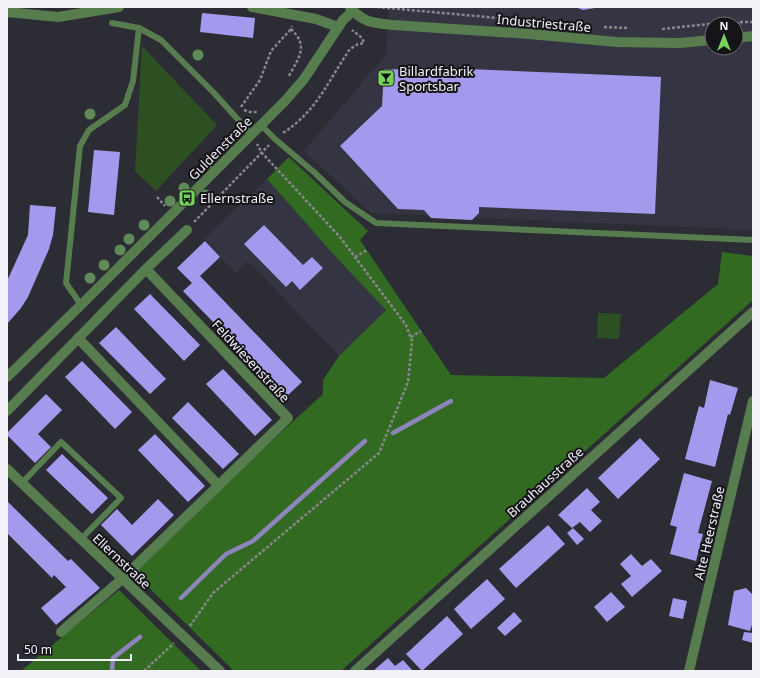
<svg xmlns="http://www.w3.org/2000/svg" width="760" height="678" font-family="'Noto Sans',sans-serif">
	<rect width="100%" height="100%" fill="#2c2c34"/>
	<g fill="#353442" fill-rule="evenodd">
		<path d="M389 7H753V230L371 213 304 151 386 54ZM712 24H736V48H712Z"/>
		<polygon points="267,179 333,254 387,309 339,356 248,261 235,273 204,239"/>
	</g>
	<g fill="#2d5023">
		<polygon points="142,46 217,125 156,191 135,171"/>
		<polygon points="598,313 621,314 619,339 597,338"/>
	</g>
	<g fill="#336a22">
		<polygon points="289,157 368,231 360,240 451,375 604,378 718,284 722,252 753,256 753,300 341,671 234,671 131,570 323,394 323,380 339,356 386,310 333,254 267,179"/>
		<polygon points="119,590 201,671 21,671"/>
	</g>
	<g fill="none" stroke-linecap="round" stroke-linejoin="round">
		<g stroke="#8e85bc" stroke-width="4.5">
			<polyline points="393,433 451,401"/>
			<polyline points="181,598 226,554 253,541 365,441"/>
			<polyline points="112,671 113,658 140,637"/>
		</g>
	</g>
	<g fill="#a49aed">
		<polygon points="575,7 601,7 583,10"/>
		<polygon points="202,13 255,18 253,38 200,32"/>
		<polygon points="420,67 661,77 655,214 479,207 479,213 472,220 431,218 424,210 398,209 340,146 382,106 384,69 420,70"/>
		<polygon points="94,150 120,152 114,215 88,212"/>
		<polygon points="30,205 56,207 53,235 49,249 28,297 21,308 7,324 7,281 28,235"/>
		<polygon points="264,225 303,265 312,257 323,268 300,290 292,281 286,287 244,244"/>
		<polygon points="205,241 220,257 200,276 302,382 286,397 183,291 192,283 177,268"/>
		<polygon points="150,294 200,345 184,361 134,309"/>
		<polygon points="116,327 166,379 150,394 99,343"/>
		<polygon points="82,361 132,412 115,429 65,377"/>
		<polygon points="223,369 272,420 255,436 206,384"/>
		<polygon points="710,380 738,388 730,415 728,414 715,467 685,459 699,406 704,408"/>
		<polygon points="46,394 62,410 38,434 51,447 35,463 7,435 7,433"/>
		<polygon points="188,402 239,454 223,469 172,418"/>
		<polygon points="155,434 205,486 188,502 138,450"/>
		<polygon points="640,438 660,459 618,499 598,478"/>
		<polygon points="62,454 108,498 92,514 46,470"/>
		<polygon points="684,473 712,481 698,533 703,534 696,561 670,554 677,527 670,525"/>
		<polygon points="587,488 600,502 591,510 602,521 590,532 580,522 572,528 558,515"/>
		<polygon points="158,499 174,515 132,556 101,525 117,509 132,525"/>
		<polygon points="7,501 68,561 71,559 100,588 56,625 41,608 66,587 54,575 52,578 7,533"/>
		<polygon points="548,525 565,544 516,588 499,569"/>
		<polygon points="573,528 584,539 577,545 567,533"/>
		<polygon points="631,554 642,566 651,559 662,571 632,597 621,584 631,576 620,564"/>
		<polygon points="487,579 505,599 471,629 454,609"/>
		<polygon points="746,588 753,595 753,622 750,631 728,625 734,591"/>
		<polygon points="611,592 625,607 607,622 594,607"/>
		<polygon points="673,598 687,601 683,619 669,616"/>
		<polygon points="514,612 522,621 505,636 497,628"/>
		<polygon points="447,616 463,634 422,671 406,654"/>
		<polygon points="744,632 753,633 753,643 742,640"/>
		<polygon points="388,658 395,666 403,660 413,671 373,671"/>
	</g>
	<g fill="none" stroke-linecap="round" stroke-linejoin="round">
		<g stroke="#88878e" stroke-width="2.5" stroke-dasharray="3 2" stroke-linecap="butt">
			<polyline points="377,7 509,19"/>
			<polyline points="740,22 753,22"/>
			<polyline points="604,27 627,28"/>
			<polyline points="662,29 727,22 742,24"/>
			<path d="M289 76C299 57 309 46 291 29L292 26"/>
			<polyline points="241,107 260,80 271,51 291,29"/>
			<polyline points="244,110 250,112 257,112"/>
			<path d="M283 133C317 111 328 81 350 49L358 44 364 43 362 38 352 30"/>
			<polyline points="157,197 165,206"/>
			<polyline points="194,222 269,145"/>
			<polyline points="355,257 367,250"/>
			<polyline points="411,337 421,331"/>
			<polyline points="190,626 213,593 379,453 408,382 412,341 406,325 340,237 262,153 257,144"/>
			<polyline points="144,671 174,643"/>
		</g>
		<g stroke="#577c4d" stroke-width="6">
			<polyline points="112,23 139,28 161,40 214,93 252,135"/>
			<polyline points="261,125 275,139 315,173 345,202 376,223 753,240"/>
			<polyline points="81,305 66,283 80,146 89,130 125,105 133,81 139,28"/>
			<polyline points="22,483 61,442 121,498 81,539"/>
		</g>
		<g stroke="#577c4d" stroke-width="10">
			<polyline points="252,7 316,19 338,27"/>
			<polyline points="7,12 58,17 119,7"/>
			<polyline points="78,338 218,485"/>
			<polyline points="7,411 146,269 187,230"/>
			<polyline points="7,469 220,671"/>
			<polyline points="61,632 122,579 288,418 146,269"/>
			<polyline points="355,671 753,312"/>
			<polyline points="689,671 753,401"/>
		</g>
		<g stroke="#577c4d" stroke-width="10">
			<path d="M350 7C363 23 374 23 393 25L529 34 617 42 680 43 712 40"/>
			<polyline points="736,38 753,36"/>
			<polyline points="7,377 81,305 285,101 304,79 343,20 353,11"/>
		</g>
	</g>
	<g fill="#618a59">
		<circle cx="198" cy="55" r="5.5"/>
		<circle cx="90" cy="114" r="5.5"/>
		<circle cx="207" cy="164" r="5.5"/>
		<circle cx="195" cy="174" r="5.5"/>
		<circle cx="184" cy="188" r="5.5"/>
		<circle cx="206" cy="195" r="5.5"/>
		<circle cx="170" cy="201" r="5.5"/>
		<circle cx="144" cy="225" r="5.5"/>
		<circle cx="129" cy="239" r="5.5"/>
		<circle cx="120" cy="250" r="5.5"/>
		<circle cx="104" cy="265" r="5.5"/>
		<circle cx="90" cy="278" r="5.5"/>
	</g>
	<defs>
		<g id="bar-square" transform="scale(0.9)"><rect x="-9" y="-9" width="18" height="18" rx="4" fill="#76d25a" stroke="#151418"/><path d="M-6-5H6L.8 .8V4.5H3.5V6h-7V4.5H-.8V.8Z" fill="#111"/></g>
		<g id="bus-square" transform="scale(0.9)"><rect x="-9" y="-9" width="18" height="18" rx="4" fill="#76d25a" stroke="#151418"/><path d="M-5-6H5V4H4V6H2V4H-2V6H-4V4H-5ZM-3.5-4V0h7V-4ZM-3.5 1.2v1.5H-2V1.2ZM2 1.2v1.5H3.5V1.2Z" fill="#111"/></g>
	</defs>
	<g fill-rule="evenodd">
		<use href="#bar-square" x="386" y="78"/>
		<use href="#bus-square" x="187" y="198"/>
	</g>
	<g text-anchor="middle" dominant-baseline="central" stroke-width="4" stroke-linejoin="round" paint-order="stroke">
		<g font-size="13" fill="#f3f2f8" stroke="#151418">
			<text transform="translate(544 23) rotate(5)">Industriestraße</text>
			<text transform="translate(220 148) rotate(-45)">Guldenstraße</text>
			<text transform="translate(251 361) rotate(47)">Feldwiesenstraße</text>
			<text transform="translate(545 482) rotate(-42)">Brauhausstraße</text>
			<text transform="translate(709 533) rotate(-77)">Alte Heerstraße</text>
			<text transform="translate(122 561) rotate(43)">Ellernstraße</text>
		</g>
		<g font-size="13" fill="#f3f2f8" stroke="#151418" text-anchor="start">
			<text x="399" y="71">Billardfabrik<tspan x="399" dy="15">Sportsbar</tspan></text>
			<text x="200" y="198">Ellernstraße</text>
		</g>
	</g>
	<rect width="760" height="678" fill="none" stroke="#f3f2f8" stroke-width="16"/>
	<g transform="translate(724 36)"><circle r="19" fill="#151418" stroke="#6e6d72"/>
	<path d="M0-3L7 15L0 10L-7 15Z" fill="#76d25a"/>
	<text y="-6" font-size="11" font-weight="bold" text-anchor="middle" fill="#f3f2f8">N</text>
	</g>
	<path d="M18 654v6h113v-6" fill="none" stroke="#f3f2f8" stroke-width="2"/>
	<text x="24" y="654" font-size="12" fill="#f3f2f8" stroke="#151418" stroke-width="3" paint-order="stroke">50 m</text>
</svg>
